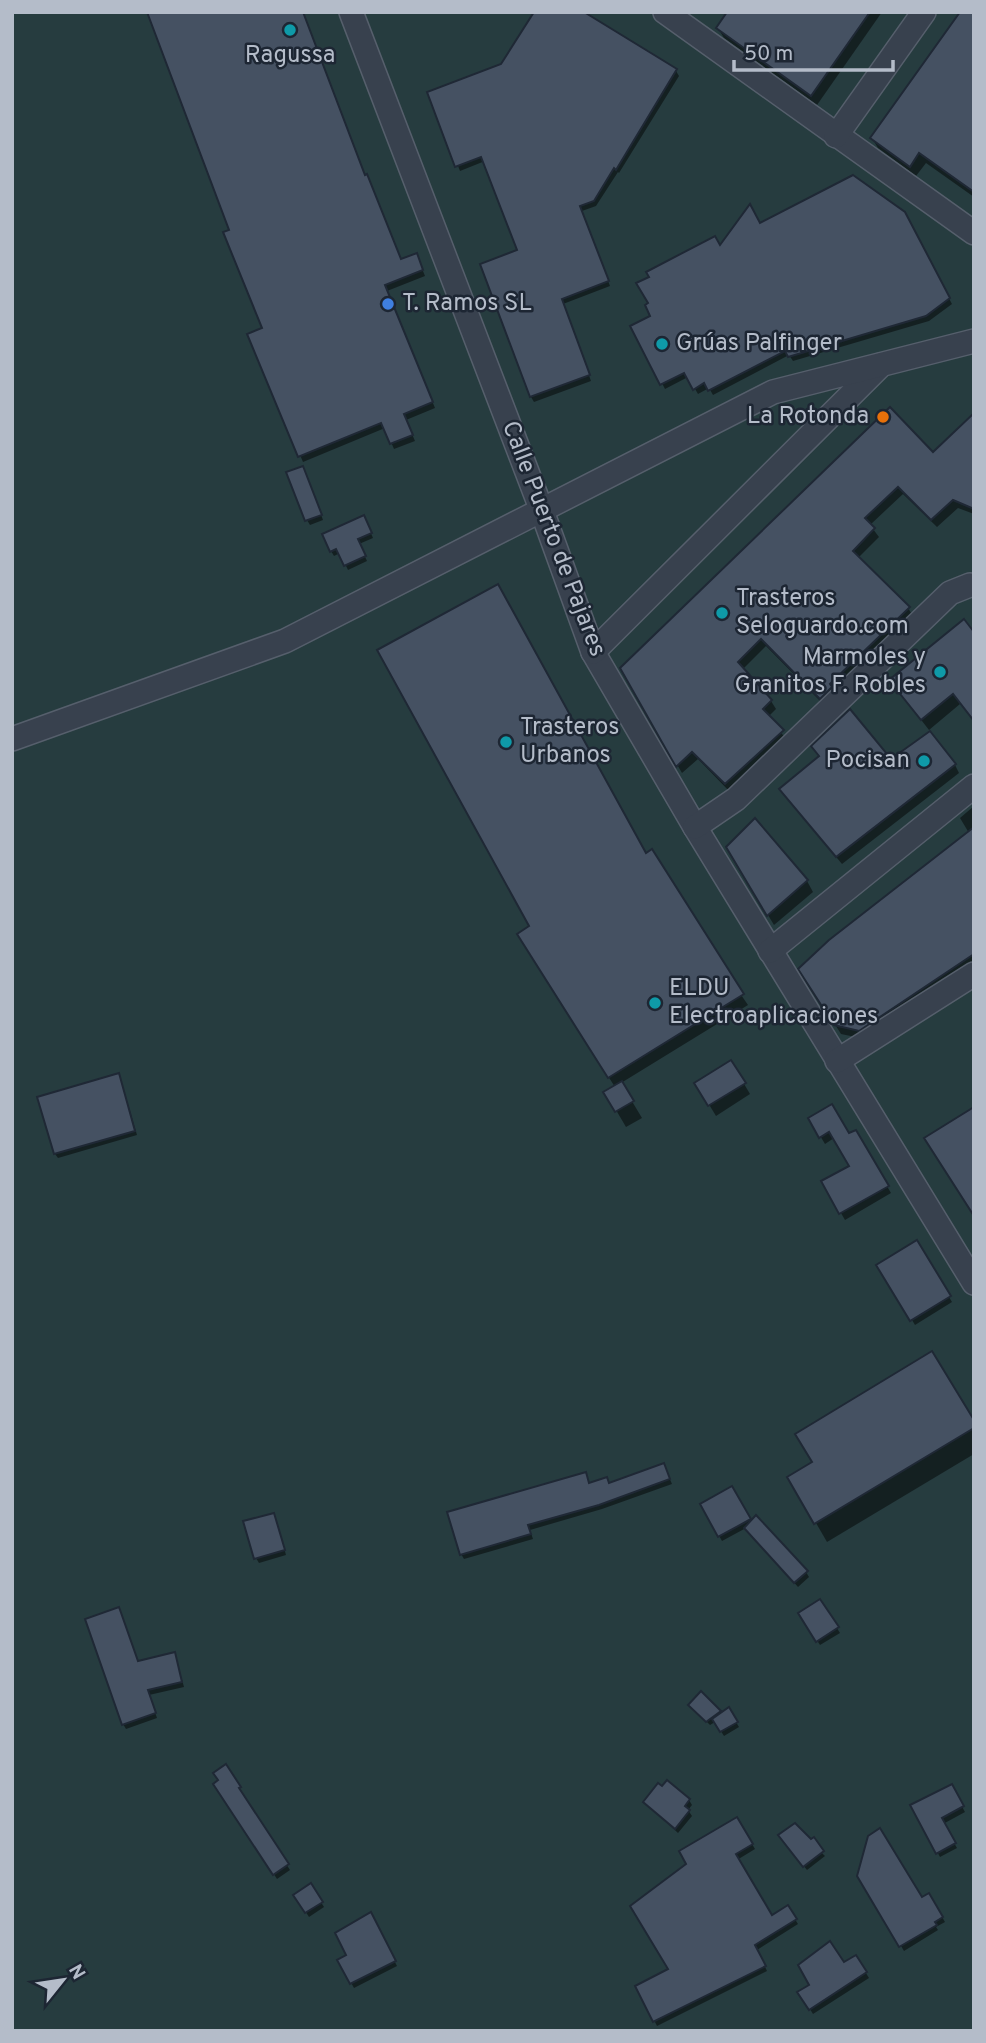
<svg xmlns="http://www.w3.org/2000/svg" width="986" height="2043" font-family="Overpass,sans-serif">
	<rect width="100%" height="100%" fill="#242f3e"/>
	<rect fill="#263c3f" x="12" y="12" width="962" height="2019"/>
	<g fill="#0007">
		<polygon points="729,12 882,12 817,105 724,38 718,28"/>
		<polygon points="974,12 974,197 926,163 916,176 878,148 872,138"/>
		<polygon points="676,71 679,76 619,173 618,172 596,206 582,211 610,286 563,304 591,381 534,402 531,397 519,251 485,161 460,171 429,93"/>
		<polygon points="365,177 401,261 419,261 425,276 387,291 435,408 406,420 415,441 394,449 385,428 303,462 249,335 264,329"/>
		<polygon points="904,214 952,304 929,321 793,361 789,355 713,395 709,388 698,394 688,377 665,389 633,327 653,317 720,248 760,225"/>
		<polygon points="974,415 974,514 958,508 937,527 903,494 870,525 879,537 858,558 908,608 913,616 825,706 766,646 742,670 771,701 776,709 768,717 787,740 730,792 698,759 682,773 622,669 933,455"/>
		<polygon points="305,473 323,520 310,525 307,520"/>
		<polygon points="366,522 373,538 359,544 367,561 348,570 340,553 334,556 331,551"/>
		<polygon points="974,634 974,721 960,704 929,730 891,681"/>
		<polygon points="891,762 955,765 959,773 842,864 786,797"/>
		<polygon points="974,806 974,966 865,1039 841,1034 806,978 969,833 960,818"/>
		<polygon points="755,821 807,881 813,892 774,925 728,848"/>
		<polygon points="646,856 748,1005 621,1083 642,1118 626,1127 606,1093 615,1087 524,945 531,927"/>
		<polygon points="731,1062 750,1094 716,1116 696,1083"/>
		<polygon points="121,1080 137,1135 58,1158 55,1154"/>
		<polygon points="810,1119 849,1136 855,1132 891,1193 845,1220 823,1182 851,1166 834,1138 825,1144"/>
		<polygon points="916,1242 952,1302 915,1325 879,1265"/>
		<polygon points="974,1424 974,1454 827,1542 790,1478"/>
		<polygon points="666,1470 672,1484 602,1509 530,1530 533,1539 464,1559 461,1554 589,1485 610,1485"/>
		<polygon points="732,1488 751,1523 806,1572 809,1577 798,1587 746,1528 722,1541 702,1505"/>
		<polygon points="276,1519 286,1555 259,1563 256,1558"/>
		<polygon points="820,1601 840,1633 820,1645 800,1614"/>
		<polygon points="175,1654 184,1687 149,1695 157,1718 126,1729 123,1724 138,1663"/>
		<polygon points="701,1694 721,1714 728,1709 739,1727 724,1736 715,1722 710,1725 690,1705"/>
		<polygon points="226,1766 242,1792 240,1793 290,1870 277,1879 215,1784 220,1781"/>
		<polygon points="951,1787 965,1812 943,1824 957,1848 940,1857 912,1806"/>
		<polygon points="689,1800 692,1805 688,1810 692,1816 678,1833 645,1802"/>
		<polygon points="737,1819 755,1849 737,1860 771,1917 787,1907 798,1924 757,1950 767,1971 657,2026 637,1986 671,1970 689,1865"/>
		<polygon points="783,1840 810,1842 825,1856 807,1870"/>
		<polygon points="859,1875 921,1900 929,1895 945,1922 936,1927 938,1930 904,1951"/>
		<polygon points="310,1885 324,1907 309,1917 295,1895"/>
		<polygon points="370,1914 397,1966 354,1988 339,1961 349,1956"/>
		<polygon points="856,1957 869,1978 813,2014 800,1993"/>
	</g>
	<g fill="#455162" stroke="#1f2835" stroke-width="2">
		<polygon points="147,12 303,12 365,175 367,174 401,259 417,253 423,270 385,285 433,402 404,414 413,435 390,444 381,423 298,457 247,334 262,328 223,232 229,230"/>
		<polygon points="534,12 584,12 677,69 616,170 614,168 594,201 580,206 609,281 562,299 590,375 530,397 480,264 517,250 481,157 455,167 427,92 501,64"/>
		<polygon points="727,12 870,12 811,96 716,28"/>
		<polygon points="960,12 974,12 974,192 919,153 910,167 870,138"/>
		<polygon points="853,175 905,212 950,298 926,316 788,357 785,351 708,391 704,383 693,390 684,373 660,385 630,326 650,316 645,305 648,303 636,283 649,277 646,272 715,236 720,245 750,204 760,223"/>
		<polygon points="890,407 933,452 974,413 974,509 953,500 931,520 898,487 865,518 875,528 853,551 910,607 830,684 832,687 820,699 761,639 738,662 772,700 763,709 784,730 725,784 692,752 676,767 620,668"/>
		<polygon points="303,466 322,515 305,521 286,472"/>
		<polygon points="364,515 372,533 358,539 366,556 344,566 336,549 330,552 322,534"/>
		<polygon points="498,584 646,853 652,849 744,994 608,1078 517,934 529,926 377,650"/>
		<polygon points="964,619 974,632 974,721 953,694 921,720 889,680"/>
		<polygon points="850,709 891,759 930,731 956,764 836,857 779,789 819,756 811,746"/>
		<polygon points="755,818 808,880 767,916 726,847"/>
		<polygon points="974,827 974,954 859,1031 834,1025 798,969 829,940"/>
		<polygon points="731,1060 746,1083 708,1106 694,1083"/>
		<polygon points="119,1073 135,1131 54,1154 37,1097"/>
		<polygon points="622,1081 634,1101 615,1112 603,1092"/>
		<polygon points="832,1104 849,1133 856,1130 889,1186 839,1214 821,1181 849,1166 829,1132 819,1138 808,1118"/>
		<polygon points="974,1107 974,1216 924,1138"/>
		<polygon points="917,1240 951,1296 910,1321 876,1265"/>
		<polygon points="932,1351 974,1420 974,1428 814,1524 787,1477 812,1462 795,1434"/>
		<polygon points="664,1463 670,1479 599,1505 528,1525 531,1534 460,1555 447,1512 586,1472 589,1483 607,1477 609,1483"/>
		<polygon points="732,1486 751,1519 718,1537 700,1504"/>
		<polygon points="274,1513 285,1550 254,1559 243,1521"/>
		<polygon points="756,1515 808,1571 794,1583 744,1528"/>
		<polygon points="820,1599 839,1627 816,1642 798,1613"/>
		<polygon points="119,1607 138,1661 175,1652 182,1682 148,1690 156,1713 122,1725 85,1619"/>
		<polygon points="701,1691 721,1711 706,1722 688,1705"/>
		<polygon points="729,1707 738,1722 720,1732 712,1719"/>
		<polygon points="226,1764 241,1787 239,1788 289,1864 273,1875 213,1784 218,1780 213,1773"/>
		<polygon points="667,1780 690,1799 685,1806 690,1810 675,1829 643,1802 658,1783 662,1786"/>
		<polygon points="952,1784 964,1806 942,1818 956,1843 936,1854 910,1805"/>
		<polygon points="737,1817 753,1844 736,1854 772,1915 788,1905 797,1919 755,1945 766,1966 653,2022 635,1986 668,1969 630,1906 686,1864 679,1851"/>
		<polygon points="795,1823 811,1839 814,1837 824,1851 803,1867 778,1835"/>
		<polygon points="880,1828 922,1897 929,1893 943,1917 935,1922 937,1925 899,1947 857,1876 868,1836"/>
		<polygon points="311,1883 323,1902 305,1913 293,1895"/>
		<polygon points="371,1912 396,1961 350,1984 337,1960 346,1955 335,1933"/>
		<polygon points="830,1941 844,1962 856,1955 867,1972 809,2010 797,1992 809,1985 798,1965"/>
	</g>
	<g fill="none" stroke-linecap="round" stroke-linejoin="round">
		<g stroke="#565f6c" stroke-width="26">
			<g id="minor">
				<polyline points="351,12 542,511 593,652 695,827 974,1283"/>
				<polyline points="665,12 974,233"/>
				<polyline points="836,136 924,12"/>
				<polyline points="593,652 881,365"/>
				<polyline points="12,739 285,641 773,392 974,341"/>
				<polyline points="695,827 736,799 950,593 970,585"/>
				<polyline points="770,951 974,786"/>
				<polyline points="837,1061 974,974"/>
			</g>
		</g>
		<use href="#minor" stroke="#38414e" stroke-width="23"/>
	</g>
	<g fill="#0f9aa8" stroke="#1d2633" stroke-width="2.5">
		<circle cx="290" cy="30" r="7"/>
		<circle cx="662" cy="344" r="7"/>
		<circle cx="722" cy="613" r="7"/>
		<circle cx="940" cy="672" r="7"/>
		<circle cx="506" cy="742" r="7"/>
		<circle cx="924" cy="761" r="7"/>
		<circle cx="655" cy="1003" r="7"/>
	</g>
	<circle fill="#3f7fe0" stroke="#1d2633" stroke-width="2.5" cx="388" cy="304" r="7"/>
	<circle fill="#e8710a" stroke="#1d2633" stroke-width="2.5" cx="883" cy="417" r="7"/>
	<g text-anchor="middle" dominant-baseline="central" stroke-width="5" stroke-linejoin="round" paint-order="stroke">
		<g font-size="24" fill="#b4bcc9" stroke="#1d2633" text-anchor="start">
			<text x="290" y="56" text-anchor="middle">Ragussa</text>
			<text x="402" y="304">T. Ramos SL</text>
			<text x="676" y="344">Grúas Palfinger</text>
			<text x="869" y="417" text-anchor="end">La Rotonda</text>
			<text x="736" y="599">Trasteros<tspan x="736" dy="28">Seloguardo.com</tspan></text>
			<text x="926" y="658" text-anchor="end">Marmoles y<tspan x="926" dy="28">Granitos F. Robles</tspan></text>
			<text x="520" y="728">Trasteros<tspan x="520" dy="28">Urbanos</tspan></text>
			<text x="910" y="761" text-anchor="end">Pocisan</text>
			<text x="669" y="989">ELDU<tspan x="669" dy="28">Electroaplicaciones</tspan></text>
		</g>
		<g font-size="24" fill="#b4bcc9" stroke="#1d2633">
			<text transform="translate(553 539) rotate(69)">Calle Puerto de Pajares</text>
		</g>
	</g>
	<rect width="986" height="2043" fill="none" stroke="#b4bcc9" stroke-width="28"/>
	<g transform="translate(63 1980) rotate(60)" stroke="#1d2633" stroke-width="5" paint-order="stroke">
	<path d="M0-5L12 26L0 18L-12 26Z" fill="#b4bcc9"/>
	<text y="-10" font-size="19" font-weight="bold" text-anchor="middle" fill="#b4bcc9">N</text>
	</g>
	<path d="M734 60v10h159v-10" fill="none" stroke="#b4bcc9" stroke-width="3.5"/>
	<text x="744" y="60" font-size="21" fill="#b4bcc9" stroke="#1d2633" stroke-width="5" paint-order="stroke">50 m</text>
</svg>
